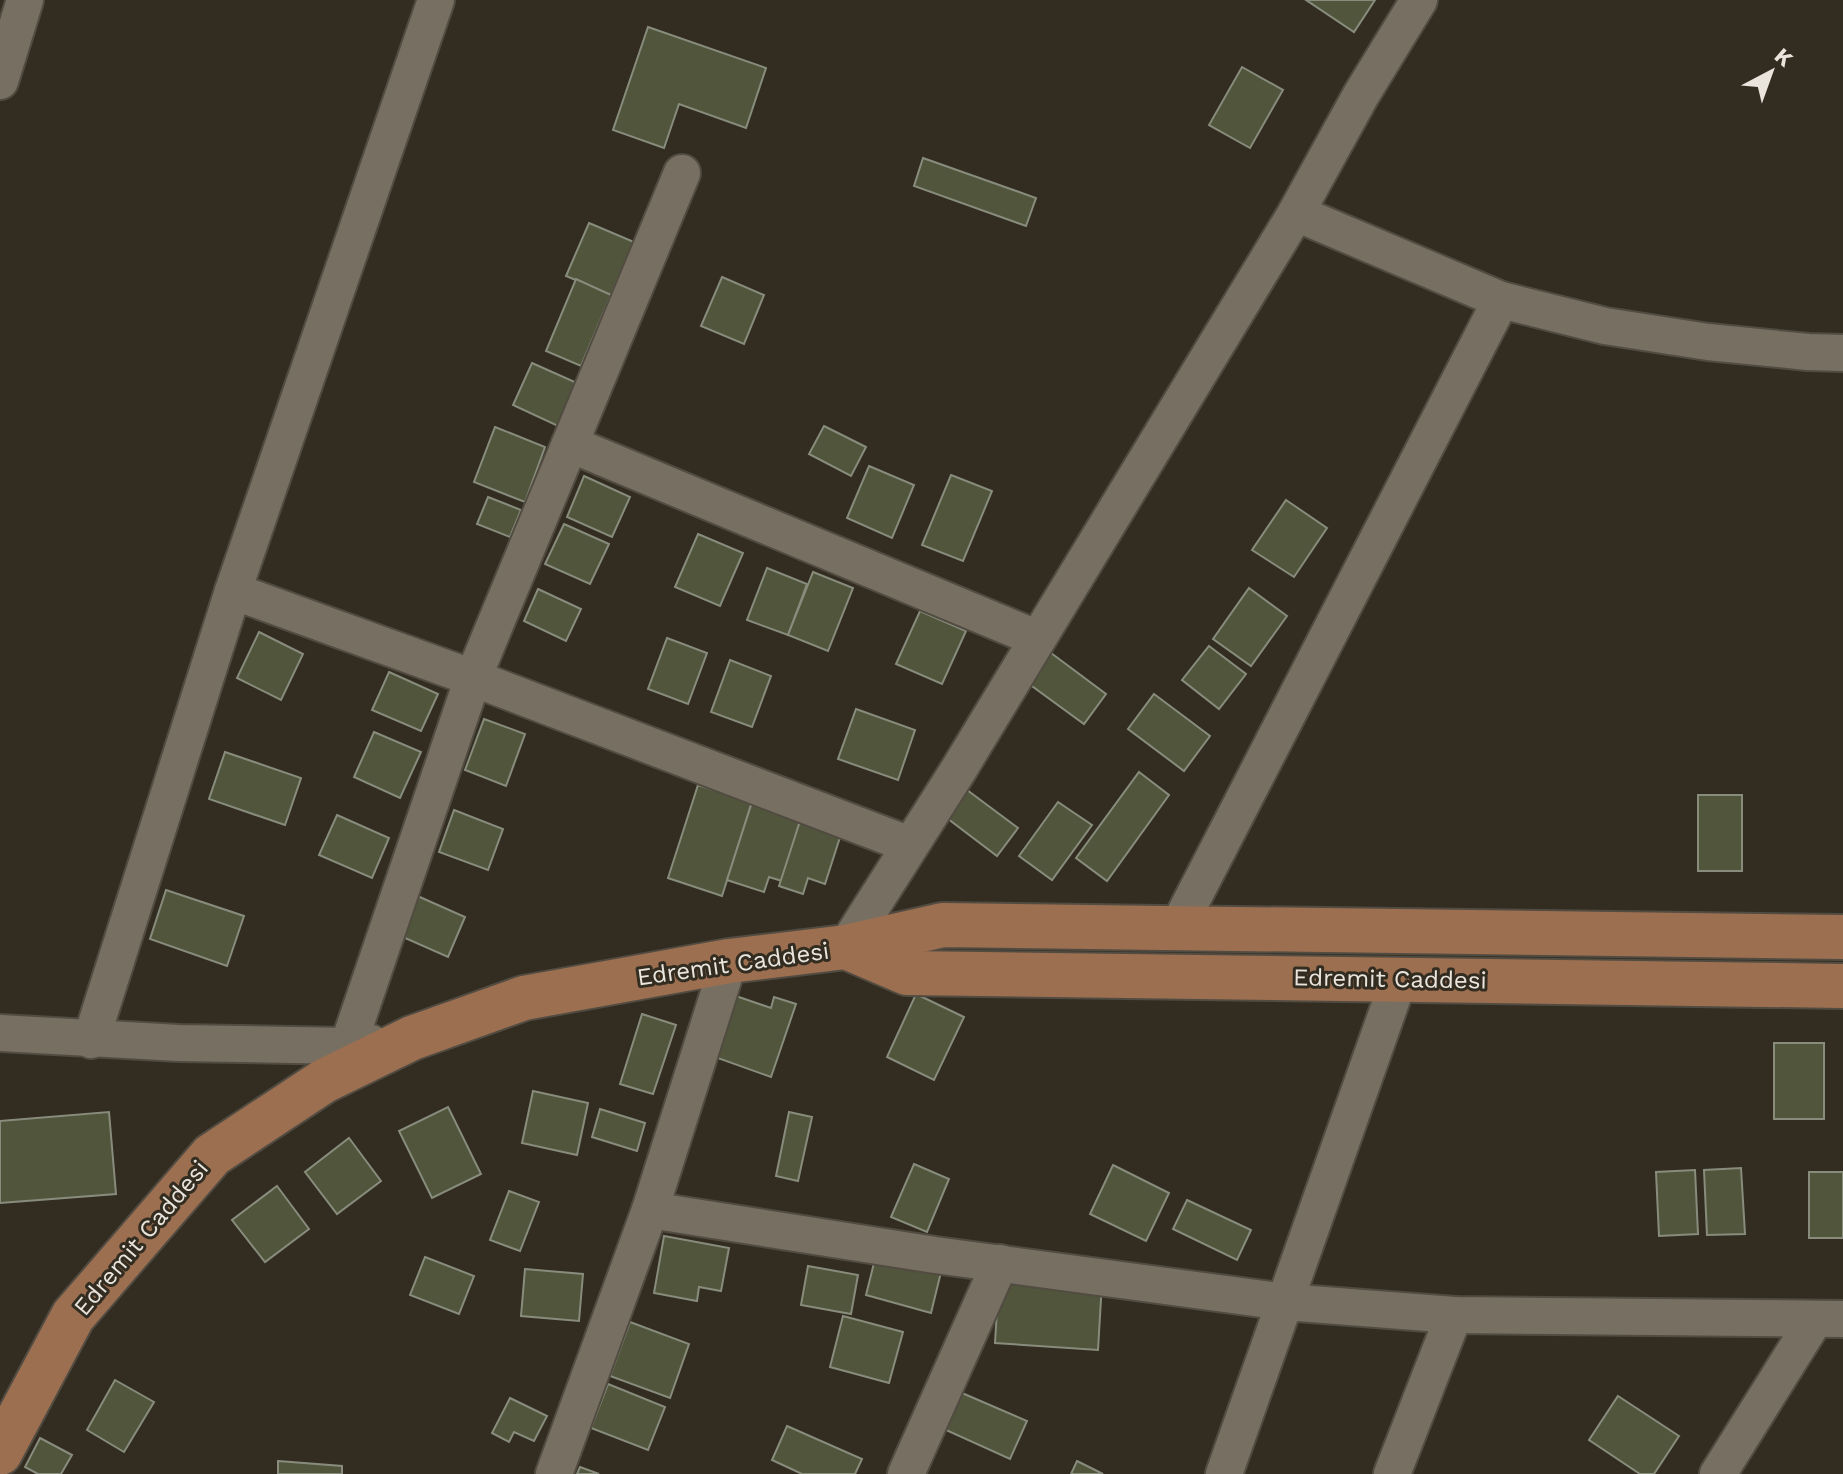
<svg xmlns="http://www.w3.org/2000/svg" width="1843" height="1474" font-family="'Work Sans',sans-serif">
	<rect width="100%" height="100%" fill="#332d21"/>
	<g fill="#50553c" stroke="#888c7c" stroke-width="2">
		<polygon points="1306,0 1375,0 1354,32"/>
		<polygon points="648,27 766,68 746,128 679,104 664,148 613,130"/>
		<polygon points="1242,67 1283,90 1250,148 1209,125"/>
		<polygon points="923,158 1036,198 1026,226 914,186"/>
		<polygon points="589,223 634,242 611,295 566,276"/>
		<polygon points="722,277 764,295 744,344 701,326"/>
		<polygon points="576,279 611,295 581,366 546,351"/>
		<polygon points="532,363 577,383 558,426 513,405"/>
		<polygon points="824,426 866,447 851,476 809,454"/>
		<polygon points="495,427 545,447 525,502 474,482"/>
		<polygon points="869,466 914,485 892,538 847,518"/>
		<polygon points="951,475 992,491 963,561 922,545"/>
		<polygon points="584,476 630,497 612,537 567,517"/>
		<polygon points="488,497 521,510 510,537 477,524"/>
		<polygon points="1286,500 1327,528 1294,577 1252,550"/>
		<polygon points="564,524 609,544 590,584 545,564"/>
		<polygon points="698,534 743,553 720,606 675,587"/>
		<polygon points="767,568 807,584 788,635 747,620"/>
		<polygon points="813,572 853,588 828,651 788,635"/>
		<polygon points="1249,588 1287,616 1251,666 1213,639"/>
		<polygon points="538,589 581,609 566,641 524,621"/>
		<polygon points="920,611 966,631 942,684 896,664"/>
		<polygon points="259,632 303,654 281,700 237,678"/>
		<polygon points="667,638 707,653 688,704 648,689"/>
		<polygon points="1209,646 1246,674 1219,709 1182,680"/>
		<polygon points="1047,650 1106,694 1084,724 1025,681"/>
		<polygon points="730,660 771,676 752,727 711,712"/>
		<polygon points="389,672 438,694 421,731 372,710"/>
		<polygon points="1154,694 1210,736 1184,771 1128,729"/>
		<polygon points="856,709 915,730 898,780 838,759"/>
		<polygon points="484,719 525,734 506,786 465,770"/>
		<polygon points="374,732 421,752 400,798 354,777"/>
		<polygon points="225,752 301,778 285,825 209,799"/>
		<polygon points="1139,772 1169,795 1107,881 1076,858"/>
		<polygon points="959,784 1018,828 997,856 939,812"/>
		<polygon points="698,785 752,802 722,896 668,878"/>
		<rect x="1698" y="795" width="44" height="76"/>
		<polygon points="752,802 801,818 782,881 769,877 764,892 727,880"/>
		<polygon points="1058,802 1092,825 1052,880 1019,856"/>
		<polygon points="454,810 503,829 488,870 439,852"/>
		<polygon points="337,815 389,838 372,878 319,855"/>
		<polygon points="801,818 842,831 825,884 808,878 803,894 779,886"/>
		<polygon points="166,890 244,916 227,966 150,939"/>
		<polygon points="413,894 465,917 448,957 396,934"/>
		<polygon points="916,994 964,1017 934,1080 887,1057"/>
		<polygon points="733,995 771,1008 774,997 796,1004 771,1077 712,1056"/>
		<polygon points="642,1014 676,1025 653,1094 620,1084"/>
		<rect x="1774" y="1043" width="50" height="76"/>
		<polygon points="533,1091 588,1103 577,1155 522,1143"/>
		<polygon points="448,1107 481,1174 432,1198 399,1131"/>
		<polygon points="600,1109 645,1123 637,1151 592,1137"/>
		<polygon points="109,1112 116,1194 0,1203 0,1121"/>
		<polygon points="789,1112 812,1117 798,1181 776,1176"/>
		<polygon points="349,1138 381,1181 337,1214 305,1172"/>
		<polygon points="914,1164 949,1179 927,1232 891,1217"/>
		<polygon points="1113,1165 1169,1193 1146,1241 1090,1214"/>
		<polygon points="1741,1168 1745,1234 1707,1235 1704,1170"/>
		<polygon points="1695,1170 1698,1234 1659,1236 1656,1172"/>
		<rect x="1809" y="1172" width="34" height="66"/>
		<polygon points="277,1186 309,1229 265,1262 232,1220"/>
		<polygon points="509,1191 539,1202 520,1251 490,1240"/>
		<polygon points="1187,1200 1251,1230 1237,1260 1173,1229"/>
		<polygon points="664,1236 729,1248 721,1291 699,1287 697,1301 654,1293"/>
		<polygon points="878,1247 943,1264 931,1313 866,1295"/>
		<polygon points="425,1257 474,1276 459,1314 410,1295"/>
		<polygon points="808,1266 858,1275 851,1314 801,1305"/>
		<polygon points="525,1269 583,1274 579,1321 521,1316"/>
		<polygon points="999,1276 1102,1282 1098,1350 995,1343"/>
		<polygon points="843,1316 903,1332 889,1383 830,1367"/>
		<polygon points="630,1322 689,1344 670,1398 610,1376"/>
		<polygon points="115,1380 154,1402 124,1452 87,1430"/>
		<polygon points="608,1384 665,1407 648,1450 591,1428"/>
		<polygon points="962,1393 1027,1421 1010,1459 946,1430"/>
		<polygon points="1618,1396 1679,1436 1654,1474 1640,1474 1589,1440"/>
		<polygon points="510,1398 547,1416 534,1441 514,1432 509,1442 492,1433"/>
		<polygon points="787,1426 862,1459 855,1474 802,1474 772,1460"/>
		<polygon points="40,1438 72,1455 61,1474 38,1474 25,1467"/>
		<polygon points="278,1461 342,1466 342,1474 278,1474"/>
		<polygon points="1077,1461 1103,1474 1071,1474"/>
		<polygon points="580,1467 599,1474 577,1474"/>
	</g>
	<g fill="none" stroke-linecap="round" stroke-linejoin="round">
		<g stroke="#514b41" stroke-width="40">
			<g id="minor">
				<polyline points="0,81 25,0"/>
				<polyline points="1296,213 1501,300 1605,326 1708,342 1808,352 1843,353"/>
				<polyline points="570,444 1036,638"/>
				<polyline points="233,591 436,0"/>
				<polyline points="1178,927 1501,300"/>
				<polyline points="846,947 959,769 1296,213 1361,95 1419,0"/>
				<polyline points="0,1033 179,1043 348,1046 371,1043"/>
				<polyline points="91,1040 233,591 473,678 910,845"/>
				<polyline points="348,1046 473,678 682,173"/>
				<polyline points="650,1210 935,1255 1285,1302 1454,1315 1843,1319"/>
				<polyline points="554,1474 650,1210 729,961"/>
				<polyline points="906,1474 1000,1263"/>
				<polyline points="1224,1474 1399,979"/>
				<polyline points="1392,1474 1454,1315"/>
				<polyline points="1718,1474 1815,1319"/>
			</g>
		</g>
		<g stroke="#514b41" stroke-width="48">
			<g id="major">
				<polyline points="846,947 907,973 1843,986"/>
				<polyline points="0,1453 73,1316 212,1155 324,1081 412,1038 524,998 729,961 846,947 943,925 1843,937"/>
			</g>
		</g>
		<use href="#minor" stroke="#777062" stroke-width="36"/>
		<use href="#major" stroke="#9c6f51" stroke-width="44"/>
	</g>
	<g text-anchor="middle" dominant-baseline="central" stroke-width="6" stroke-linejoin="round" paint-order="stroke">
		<g font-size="24" fill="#e9e5dd" stroke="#332d21">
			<text transform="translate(733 964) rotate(-8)">Edremit Caddesi</text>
			<text transform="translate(1390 979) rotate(1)">Edremit Caddesi</text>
			<text transform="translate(141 1238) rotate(-50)">Edremit Caddesi</text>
		</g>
	</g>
	<g transform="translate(1771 72) rotate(41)" stroke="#332d21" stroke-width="6" paint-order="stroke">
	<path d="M0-6L14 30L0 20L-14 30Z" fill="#e9e5dd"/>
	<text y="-12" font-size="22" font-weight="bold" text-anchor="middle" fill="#e9e5dd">K</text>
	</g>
</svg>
